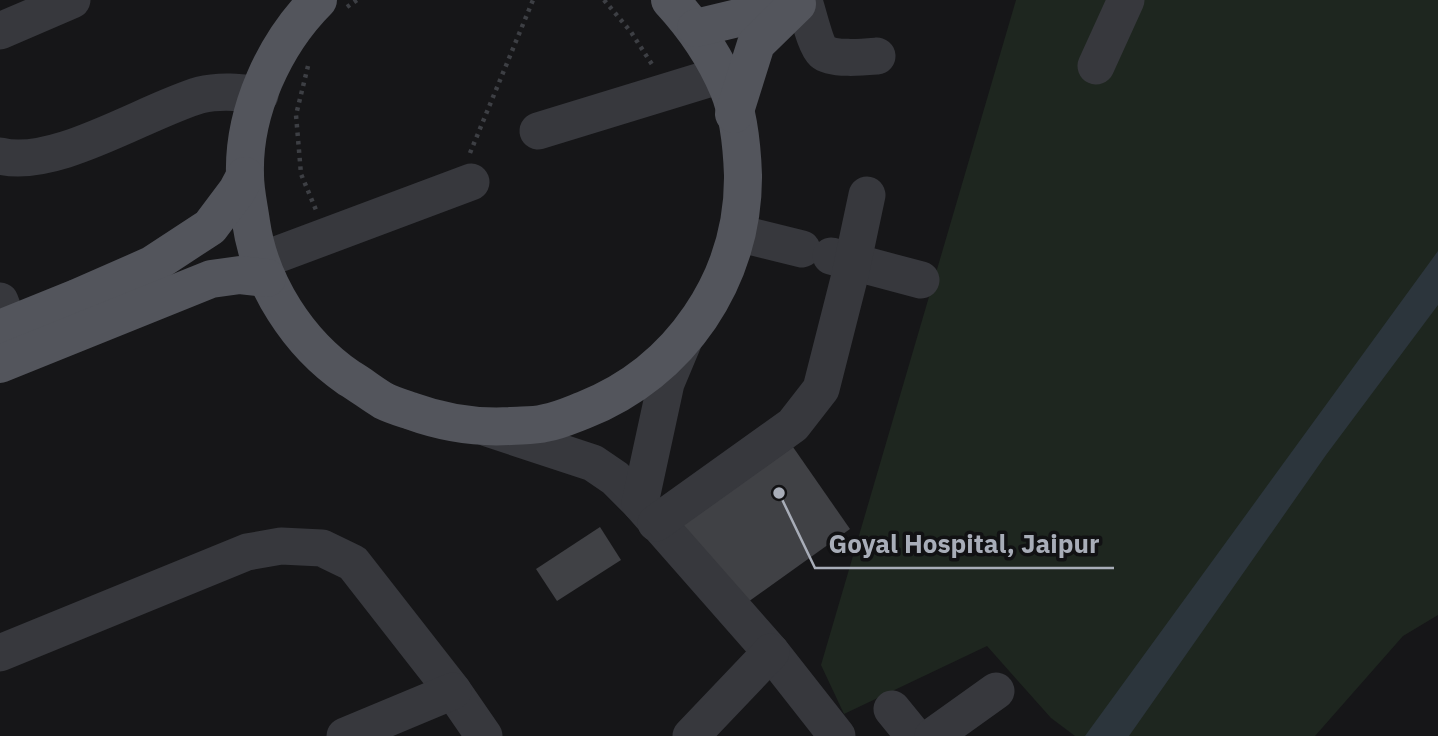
<svg xmlns="http://www.w3.org/2000/svg" width="1438" height="736" font-family="'IBM Plex Sans',sans-serif">
	<rect width="100%" height="100%" fill="#161618"/>
	<polygon fill="#1e261f" points="1016,0 1438,0 1438,615 1403,636 1315,736 1075,736 1051,718 987,646 844,714 821,665"/>
	<polygon fill="#2c353c" points="1438,251 1438,305 1326,455 1129,736 1085,736"/>
	<g fill="#404145">
		<polygon points="793,447 850,529 741,607 683,525"/>
		<polygon points="600,527 621,560 557,601 536,569"/>
	</g>
	<g fill="none" stroke-linecap="round" stroke-linejoin="round">
		<g stroke="#3d3f44" stroke-width="4.5" stroke-dasharray="3.5 5" stroke-linecap="butt">
			<polyline points="604,0 631,32 653,66"/>
			<polyline points="347,7 357,0"/>
			<polyline points="308,66 296,115 301,174 316,210"/>
			<polyline points="470,153 533,0"/>
		</g>
		<g stroke="#37383d" stroke-width="37">
			<path d="M804 1C808 12 815 45 823 52 832 60 865 57 877 56"/>
			<polyline points="0,31 72,0"/>
			<polyline points="1096,66 1126,0"/>
			<polyline points="538,131 721,75"/>
			<path d="M0 156C55 170 145 111 200 95 220 90 240 92 260 95"/>
			<polyline points="737,233 802,249"/>
			<polyline points="831,256 921,280"/>
			<polyline points="260,261 471,182"/>
			<polyline points="0,301 9,325"/>
			<polyline points="487,428 593,463 615,478 640,503 771,652 837,736"/>
			<polyline points="640,503 666,383 684,340"/>
			<polyline points="656,523 793,425 821,389 850,275 867,195"/>
			<polyline points="0,653 247,552 281,546 322,548 353,563 453,691 484,736"/>
			<polyline points="892,709 914,736"/>
			<polyline points="345,736 453,691"/>
			<polyline points="691,736 771,652"/>
			<polyline points="933,736 996,691"/>
		</g>
		<g stroke="#53555c" stroke-width="38">
			<path d="M318 0C274 44 243 112 245 175 245 191 249 207 251 222 260 284 298 343 349 378 361 385 372 394 384 401 392 405 402 408 411 411 444 423 475 428 510 426 521 425 534 426 545 423 558 421 571 415 584 410 680 372 744 279 743 175 742 147 739 114 728 88 714 55 694 26 670 0"/>
			<polyline points="696,28 796,4"/>
			<polyline points="734,114 756,44 797,4"/>
			<polyline points="0,329 77,298 152,265 210,227 237,191 245,176"/>
			<polyline points="0,364 211,279 240,275 267,278"/>
		</g>
	</g>
	<path fill="none" stroke="#a8adb8" stroke-width="2.5" d="M779 493L815 568H1114"/>
	<circle fill="#a8adb8" stroke="#111113" stroke-width="2.5" cx="779" cy="493" r="7"/>
	<g font-size="26" text-anchor="middle" font-weight="bold" fill="#a8adb8" stroke="#111113" stroke-width="7" stroke-linejoin="round" paint-order="stroke">
		<text x="964" y="553">Goyal Hospital, Jaipur</text>
	</g>
</svg>
